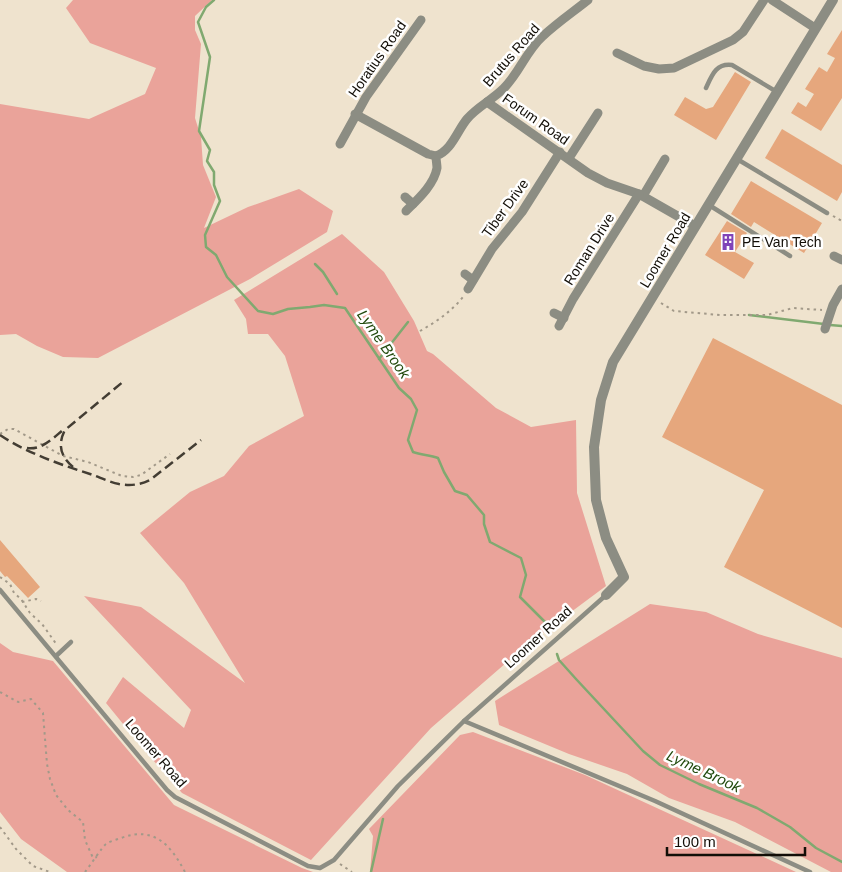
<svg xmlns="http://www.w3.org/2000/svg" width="842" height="872" font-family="Helvetica,sans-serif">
	<rect width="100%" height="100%" fill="#efe3ce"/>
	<g fill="#eaa39a">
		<polygon points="73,0 212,0 195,16 195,30 201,44 195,118 201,137 203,165 216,197 204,228 248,207 299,189 333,211 327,232 250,279 98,358 63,357 37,346 16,334 0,335 0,104 89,119 145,94 156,68 90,43 66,8"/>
		<polygon points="342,234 384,272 414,321 427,351 433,354 496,408 531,427 576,420 577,493 606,586 528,644 431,728 311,860 182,793 146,752 106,703 123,677 184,728 191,710 84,596 141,607 245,683 184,583 140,533 190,492 224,476 249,446 304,416 285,356 268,334 248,334 246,319 234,300"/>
		<polygon points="650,604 706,612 758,634 842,658 842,872 831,872 735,822 669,798 627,774 569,754 499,725 495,701"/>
		<polygon points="0,643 13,652 53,661 174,805 302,868 313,872 67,872 21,839 0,812"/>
		<polygon points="473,732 585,775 796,872 370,872 373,836 369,829 460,735"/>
	</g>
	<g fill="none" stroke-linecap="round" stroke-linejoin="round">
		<g stroke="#80a970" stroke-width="2.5">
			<path d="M214 0 206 7 198 22 210 57 199 131 210 150 207 161 214 172V185L220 201 205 235 206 247 216 255 227 277 258 311 273 314 288 309 310 307 324 305 345 308 399 388 411 399 417 410 408 440 413 452C422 455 430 455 438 458L444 472 455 491 467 495 484 515V524L490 542 521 558 526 575 520 597 551 628 550 631"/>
			<polyline points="315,264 323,272 337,294"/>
			<polyline points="749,315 824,324"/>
			<polyline points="830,325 842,326"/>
			<polyline points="379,359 408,322"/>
			<polyline points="557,654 559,660 576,679 643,751 660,765 699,784 757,808 790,827 816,848 842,862"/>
			<polyline points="371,872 383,819"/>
		</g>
	</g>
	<g fill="#e6a77d">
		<polygon points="842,30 842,98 821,131 791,113 798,102 806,107 814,94 805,89 819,67 827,72 835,58 827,54"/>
		<polygon points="735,72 751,82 716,140 674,115 685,97 706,109 713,107"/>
		<polygon points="782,129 842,165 842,192 837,201 765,158"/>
		<polygon points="751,181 822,223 804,253 754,222 751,227 731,214"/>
		<polygon points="727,221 747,233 735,252 754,263 744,279 705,255"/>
		<polygon points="713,338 842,405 842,628 724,567 764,490 662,437"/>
		<polygon points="0,540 40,587 28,598 7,576 5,577 0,571"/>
	</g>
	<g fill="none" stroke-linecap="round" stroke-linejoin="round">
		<g stroke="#a29989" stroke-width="2" stroke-dasharray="2.5 4" stroke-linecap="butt">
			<polyline points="833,216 842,221"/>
			<polyline points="661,303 674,311 720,315 767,315 793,308 822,310"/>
			<path d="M420 331C436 322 452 311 463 297"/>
			<polyline points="0,434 8,429 14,429 63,456 88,462 122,476 133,477 141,475 170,454"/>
			<polyline points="0,577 10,584 14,593 21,599 30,613 42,624 57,645"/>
			<polyline points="22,602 36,599 41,601"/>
			<polyline points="0,692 18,702 31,699 43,713 47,764 50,779 56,795 68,810 83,822 85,840 93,858 97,857"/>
			<polyline points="0,827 16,849 33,866 50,872"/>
			<polyline points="340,864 352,872"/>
			<path d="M85 872C89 867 103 846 106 844 110 841 116 840 121 838 154 826 170 844 185 872"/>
		</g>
		<g stroke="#8c8d83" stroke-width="4.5">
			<path d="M706 88C712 75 716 63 732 65L777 92"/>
			<polyline points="737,159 827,213"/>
			<polyline points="709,205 790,256"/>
			<polyline points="0,590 167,790 175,797 308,866 320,868 334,860 398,786 464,721 605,596"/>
			<polyline points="56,656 71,642"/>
			<polyline points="464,721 655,801 810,872"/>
		</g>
		<g stroke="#8c8d83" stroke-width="9">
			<polyline points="772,0 815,28"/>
			<polyline points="617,53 644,66 659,69 674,68 733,40 743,32 764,0"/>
			<polyline points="487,102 588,173 607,183 639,194 695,226"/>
			<polyline points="355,114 428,154 436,156"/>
			<polyline points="340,144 366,97 421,20"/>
			<polyline points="569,158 598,113"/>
			<polyline points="643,196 665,159"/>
			<polyline points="405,197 413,204"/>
			<path d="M406 211C417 200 434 185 437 168 437 165 436 160 436 156 452 150 457 131 467 119 477 107 492 100 503 89 519 74 526 51 543 36 557 23 573 12 588 0"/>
			<polyline points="834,256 842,260"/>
			<polyline points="465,274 473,280"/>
			<polyline points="468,289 492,249 522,212 560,152"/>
			<polyline points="554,313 564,318"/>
			<polyline points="559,326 573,299 639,194"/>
			<polyline points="825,329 833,305 842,289"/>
		</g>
		<polyline stroke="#8c8d83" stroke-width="10" points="606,595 624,577 606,538 596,500 594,447 601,400 613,362 833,0"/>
		<g stroke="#433d33" stroke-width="2.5" stroke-dasharray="10 5" stroke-linecap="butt">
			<path d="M0 435C27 453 59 464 90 474 99 477 109 482 119 484 130 486 140 485 150 480L201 440"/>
			<path d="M27 448C42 450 52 439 63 430"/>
			<path d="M73 467C61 457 57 445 65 430L124 381"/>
		</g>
	</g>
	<defs>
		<g id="building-bare" transform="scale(1.35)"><path d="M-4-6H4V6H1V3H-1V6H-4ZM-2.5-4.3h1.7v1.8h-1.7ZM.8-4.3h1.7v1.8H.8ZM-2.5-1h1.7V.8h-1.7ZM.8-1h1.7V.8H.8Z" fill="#8043b8" stroke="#fff" stroke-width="2.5" paint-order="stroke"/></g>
	</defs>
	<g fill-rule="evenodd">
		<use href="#building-bare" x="728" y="242"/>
	</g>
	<g text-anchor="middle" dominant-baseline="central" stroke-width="5" stroke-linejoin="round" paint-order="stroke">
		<g font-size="14" fill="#120e07" stroke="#fff">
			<text transform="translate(511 55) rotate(-49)">Brutus Road</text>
			<text transform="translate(377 59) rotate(-55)">Horatius Road</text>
			<text transform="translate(536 119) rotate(35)">Forum Road</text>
			<text transform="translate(505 208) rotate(-54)">Tiber Drive</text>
			<text transform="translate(589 249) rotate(-58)">Roman Drive</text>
			<text transform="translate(665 250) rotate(-59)">Loomer Road</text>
			<text transform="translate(538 637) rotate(-42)">Loomer Road</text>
			<text transform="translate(156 753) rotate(49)">Loomer Road</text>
		</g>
		<g font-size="14" fill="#120e07" stroke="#fff" text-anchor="start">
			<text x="742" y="242">PE Van Tech</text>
		</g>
		<g font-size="15" font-style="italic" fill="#224a0d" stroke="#fff">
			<text transform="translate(384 344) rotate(55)">Lyme Brook</text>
			<text transform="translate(704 771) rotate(25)">Lyme Brook</text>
		</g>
	</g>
	<path d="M667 847v8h138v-8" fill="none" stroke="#120e07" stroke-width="2.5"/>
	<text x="674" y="847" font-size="15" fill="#120e07" stroke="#ffffff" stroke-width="4" paint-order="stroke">100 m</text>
</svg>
